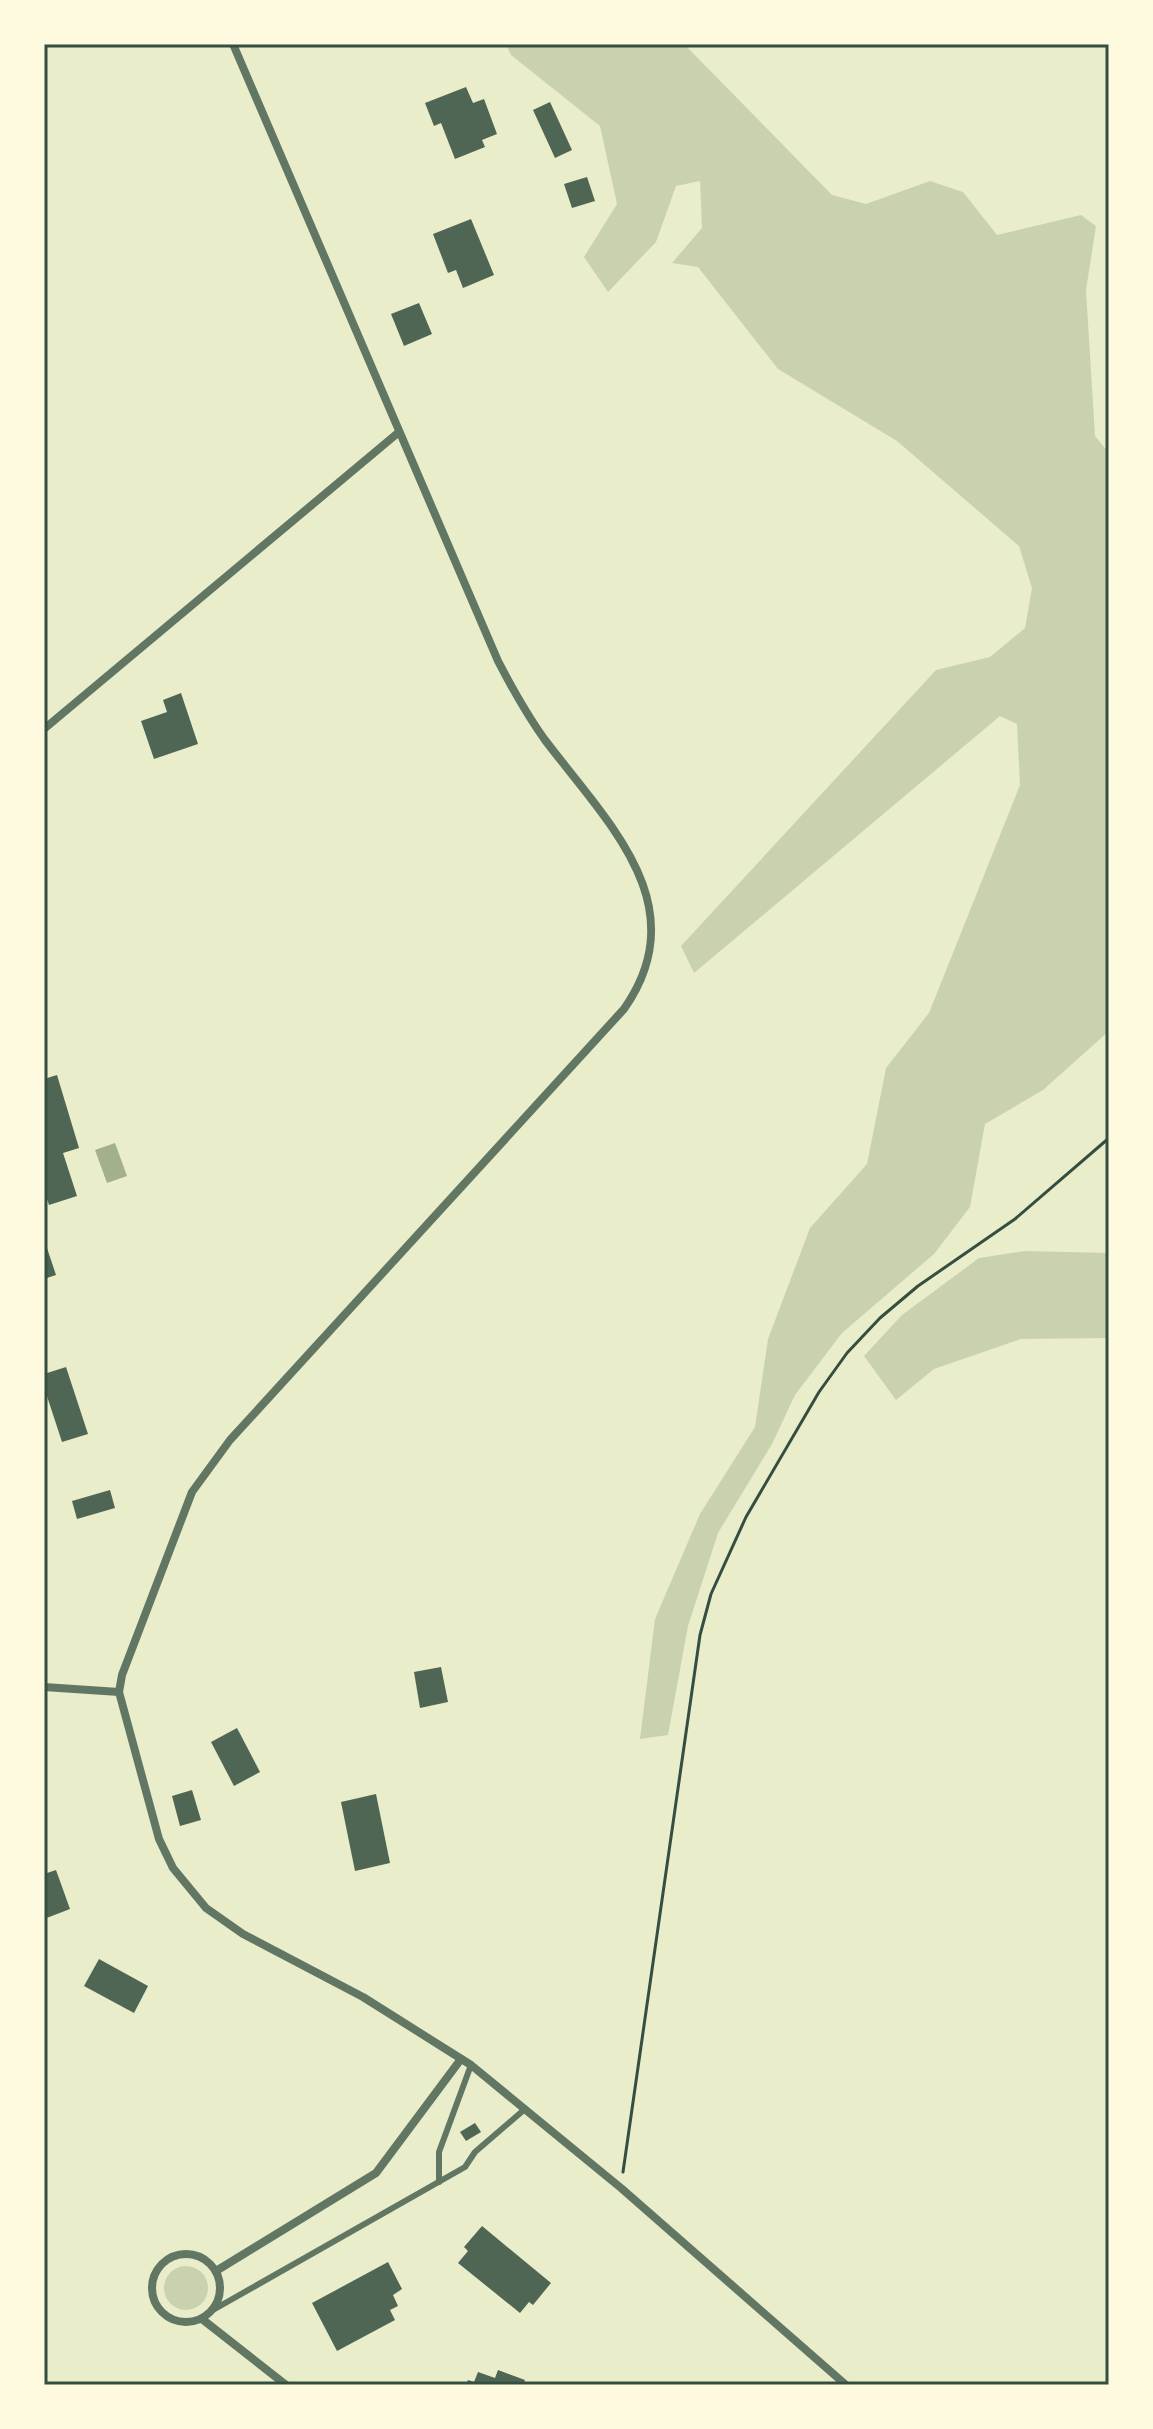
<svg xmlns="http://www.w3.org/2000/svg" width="1153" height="2429" font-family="Jost,sans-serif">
	<rect width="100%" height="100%" fill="#e9edc9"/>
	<g fill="#cad2ad">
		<polygon points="506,44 684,44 832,195 866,204 930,181 963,192 997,235 1081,215 1096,226 1086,290 1095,436 1109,453 1109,1031 1043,1090 985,1124 970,1207 934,1254 842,1333 795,1395 772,1444 718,1533 688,1626 668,1735 640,1739 655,1619 700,1514 755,1427 768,1339 810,1228 867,1164 886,1068 929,1013 1020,785 1017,724 1000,716 694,973 681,946 936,670 990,657 1025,628 1032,588 1019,546 897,441 778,369 698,267 672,263 702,228 700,181 676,186 656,242 608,292 584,257 617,204 600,126 511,55"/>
		<polygon points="1025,1251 1109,1253 1109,1338 1021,1339 934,1369 896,1400 864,1356 902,1315 979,1258"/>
		<circle cx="186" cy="2288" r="22"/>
	</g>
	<polygon fill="#a3b18a" points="115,1143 127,1176 107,1183 95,1150"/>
	<g fill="#4f6655">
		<polygon points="466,87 473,103 484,99 497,134 482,140 485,147 455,159 441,123 434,126 425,103"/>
		<polygon points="550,102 572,150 555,158 533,110"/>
		<polygon points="587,177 595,201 572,208 564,184"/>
		<polygon points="471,219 494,275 463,288 456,270 448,273 433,234"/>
		<polygon points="419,303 432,334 404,346 391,314"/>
		<polygon points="181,693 198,744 154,759 141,721 167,712 163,700"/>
		<polygon points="57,1075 79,1148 63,1153 77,1196 49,1205 44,1190 44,1079"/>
		<polygon points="44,1239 56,1275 44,1279"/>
		<polygon points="66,1367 88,1434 62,1442 44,1387 44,1374"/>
		<polygon points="110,1490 115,1508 77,1519 72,1501"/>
		<polygon points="441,1667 448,1702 420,1708 414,1672"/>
		<polygon points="237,1728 260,1772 234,1786 211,1742"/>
		<polygon points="192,1790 201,1820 180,1826 172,1796"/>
		<polygon points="376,1794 390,1863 355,1871 341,1802"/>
		<polygon points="56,1870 70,1909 44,1919 44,1874"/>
		<polygon points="99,1959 148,1986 134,2013 84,1986"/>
		<polygon points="475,2123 481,2132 466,2141 460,2132"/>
		<polygon points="482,2226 551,2283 533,2305 529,2302 520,2313 458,2263 468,2251 464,2247"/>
		<polygon points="388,2262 402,2289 393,2295 398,2306 390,2310 395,2320 337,2351 312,2303"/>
		<polygon points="498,2370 525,2380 523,2385 466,2385 468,2380 474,2382 478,2372 495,2378"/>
	</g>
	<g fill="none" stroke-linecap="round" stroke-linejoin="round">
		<polyline stroke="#344e41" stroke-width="3" points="623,2172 700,1635 711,1594 746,1517 819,1392 847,1353 880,1318 918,1286 1015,1219 1109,1138"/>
		<g stroke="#617663" stroke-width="6">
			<polyline points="439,2182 439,2152 471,2065"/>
			<polyline points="213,2310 465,2167 475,2152 525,2109"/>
		</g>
		<g stroke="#617663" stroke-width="8">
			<path d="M233 44 498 661C512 688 527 715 545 740 607 822 697 905 624 1009L230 1440 192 1492 122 1675 119 1692 159 1839 173 1868 206 1908 243 1934 363 1997 471 2065 621 2188 846 2385"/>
			<polyline points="44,729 399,432"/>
			<polyline points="44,1687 119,1692"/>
			<circle cx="186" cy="2288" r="34"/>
			<polyline points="216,2271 376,2173 461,2059"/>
			<polyline points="202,2319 286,2385"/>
		</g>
	</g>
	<rect width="1153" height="2429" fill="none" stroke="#fefae0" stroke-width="92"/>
	<rect x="46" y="46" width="1061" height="2337" fill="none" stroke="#344e41" stroke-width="3"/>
</svg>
